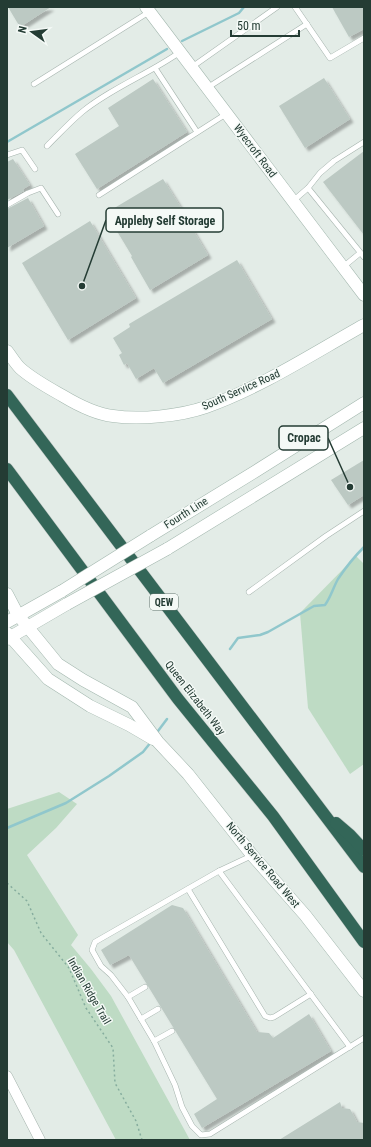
<svg xmlns="http://www.w3.org/2000/svg" width="371" height="1147" font-family="'Roboto Condensed',sans-serif">
	<defs>
		<filter id="shadow"><feDropShadow dx="3.5" dy="3.5" stdDeviation="1" flood-color="#0004"/></filter>
	</defs>
	<rect width="100%" height="100%" fill="#e3ece7"/>
	<g fill="#bedbc4">
		<polygon points="356,556 364,564 364,764 350,774 308,708 300,613"/>
		<polygon points="59,792 77,804 56,828 27,855 78,935 71,945 91,969 111,996 190,1140 116,1140 14,950 7,942 7,809"/>
	</g>
	<g fill="none" stroke-linecap="round" stroke-linejoin="round">
		<g stroke="#90c7cc" stroke-width="2.5">
			<polyline points="182,41 239,13 244,7"/>
			<polyline points="7,142 167,49"/>
			<path d="M230 649 238 638 260 635 268 632 314 606 325 605C331 597 333 588 338 579 346 567 354 557 364 547"/>
			<polyline points="158,731 167,719"/>
			<polyline points="7,828 66,803 109,776 143,752 151,742"/>
		</g>
	</g>
	<g fill="#bcc9c3" filter="url(#shadow)">
		<polygon points="8,7 51,7 20,27"/>
		<polygon points="332,7 364,7 364,29 349,37"/>
		<polygon points="324,78 350,119 305,148 279,106"/>
		<polygon points="153,79 187,132 97,189 75,154 119,126 108,108"/>
		<polygon points="364,151 364,235 323,182"/>
		<polygon points="13,159 30,185 23,189 24,191 7,200 7,162"/>
		<polygon points="163,179 185,214 184,215 208,255 150,290 131,257 132,256 106,213"/>
		<polygon points="28,198 44,226 7,248 7,209"/>
		<polygon points="90,221 136,298 68,340 22,263"/>
		<polygon points="237,260 272,319 163,383 154,368 136,379 127,363 124,365 119,355 122,353 113,338 130,327 129,324"/>
		<polygon points="364,460 364,495 348,505 331,480"/>
		<polygon points="172,905 183,908 257,1032 269,1033 273,1038 309,1014 331,1051 202,1128 194,1114 217,1099 129,955 110,965 101,950"/>
		<polygon points="340,1102 342,1108 350,1109 357,1122 364,1123 364,1140 279,1140"/>
	</g>
	<g fill="none" stroke-linecap="round" stroke-linejoin="round">
		<g stroke="#a6b4ae" stroke-width="6">
			<g id="lane">
				<polyline points="295,7 330,58 364,38"/>
				<polyline points="192,67 277,7"/>
				<polyline points="155,68 197,132"/>
				<polyline points="34,84 149,12"/>
				<polyline points="207,88 307,24"/>
				<path d="M47 146C58 135 70 122 82 112 111 88 149 74 180 52"/>
				<polyline points="7,155 22,150 35,169"/>
				<polyline points="308,188 364,257"/>
				<polyline points="99,195 226,114"/>
				<polyline points="293,201 308,188 320,173 334,161 364,142"/>
				<polyline points="7,205 28,193 41,188 58,214"/>
				<polyline points="343,267 360,253"/>
				<polyline points="249,592 326,536 364,511"/>
				<polyline points="251,856 219,871 95,942 92,950 101,966 111,975 128,997 154,1041 175,1085 182,1107 192,1126 201,1135 210,1134 364,1038"/>
				<polyline points="219,871 350,1047"/>
				<polyline points="188,889 265,1016 270,1018 274,1017 311,994"/>
				<polyline points="128,997 145,987"/>
				<polyline points="141,1019 158,1009"/>
				<polyline points="154,1041 172,1031"/>
			</g>
		</g>
		<g stroke="#a6b4ae" stroke-width="11">
			<polyline id="street" points="7,1076 40,1140"/>
		</g>
		<g stroke="#a3b7ae" stroke-width="13">
			<g id="secondary">
				<polyline points="146,7 364,295"/>
				<path d="M7 351C11 356 15 363 20 368 32 379 49 388 63 396 78 405 95 414 113 416 140 420 180 416 206 407 262 387 312 354 364 325"/>
				<polyline points="150,536 256,471 364,403"/>
				<polyline points="167,549 364,428"/>
				<polyline points="7,594 18,615 58,664 83,680 132,707 158,742 188,774 252,855 305,915 364,991"/>
				<polyline points="7,622 62,591"/>
				<polyline points="7,633 48,679 90,706 129,725 153,739"/>
				<polyline points="7,639 67,604"/>
			</g>
		</g>
		<g stroke="#c2c8c6" stroke-width="13">
			<g id="highway">
				<polyline points="7,395 364,867"/>
				<polyline points="7,469 178,699 273,816 364,942"/>
				<polyline points="336,823 350,835 364,850"/>
			</g>
		</g>
		<polyline stroke="#86ad9e" stroke-width="1.5" stroke-dasharray="2 3" stroke-linecap="butt" points="7,883 27,901 41,933 69,968 86,1008 113,1048 115,1083 136,1121 142,1140"/>
		<use href="#lane" stroke="#fff" stroke-width="5"/>
		<use href="#street" stroke="#fff" stroke-width="10"/>
		<use href="#secondary" stroke="#fff" stroke-width="12"/>
		<use href="#highway" stroke="#336658" stroke-width="12"/>
		<g stroke="#a3b7ae" stroke-width="13" stroke-linecap="butt">
			<g id="secondary-bridge">
				<polyline points="62,591 150,536"/>
				<polyline points="67,604 167,549"/>
			</g>
		</g>
		<use href="#secondary-bridge" stroke="#fff" stroke-width="12"/>
	</g>
	<g text-anchor="middle" dominant-baseline="central" stroke-width="3" stroke-linejoin="round" paint-order="stroke">
		<rect fill="#f4f9f6" stroke="#62756e" stroke-width="1" x="150" y="594" width="28" height="16" rx="3"/>
		<g font-size="10" font-weight="bold" fill="#243c34">
			<text x="164" y="602">QEW</text>
		</g>
		<g font-size="11" fill="#243c34" stroke="#f4f9f6">
			<text transform="translate(255 151) rotate(53)">Wyecroft Road</text>
			<text transform="translate(241 390) rotate(-24)">South Service Road</text>
			<text transform="translate(186 513) rotate(-32)">Fourth Line</text>
			<text transform="translate(195 698) rotate(52)">Queen Elizabeth Way</text>
			<text transform="translate(263 865) rotate(50)">North Service Road West</text>
			<text transform="translate(89 991) rotate(60)">Indian Ridge Trail</text>
		</g>
	</g>
	<path fill="none" stroke="#243c34" stroke-width="1.5" d="M82 286L106 220M350 487L328 438"/>
	<g fill="#243c34" stroke="#f4f9f6" stroke-width="1.5">
		<circle cx="82" cy="286" r="4"/>
		<circle cx="350" cy="487" r="4"/>
	</g>
	<g fill="#f4f9f6" stroke="#243c34" stroke-width="1.5">
		<rect x="106" y="208" width="117" height="24" rx="4"/>
		<rect x="279" y="426" width="49" height="24" rx="4"/>
	</g>
	<g font-size="12" text-anchor="middle" font-weight="bold" fill="#243c34">
		<text x="165" y="225">Appleby Self Storage</text>
		<text x="304" y="442">Cropac</text>
	</g>
	<rect width="371" height="1147" fill="none" stroke="#243c34" stroke-width="16"/>
	<g transform="translate(32 32) rotate(284)" stroke="#f4f9f6" stroke-width="3" paint-order="stroke">
	<path d="M0-3L7 15L0 10L-7 15Z" fill="#243c34"/>
	<text y="-6" font-size="11" font-weight="bold" text-anchor="middle" fill="#243c34">N</text>
	</g>
	<path d="M231 30v6h68v-6" fill="none" stroke="#243c34" stroke-width="2"/>
	<text x="237" y="30" font-size="12" fill="#243c34" stroke="#f4f9f6" stroke-width="3" paint-order="stroke">50 m</text>
</svg>
